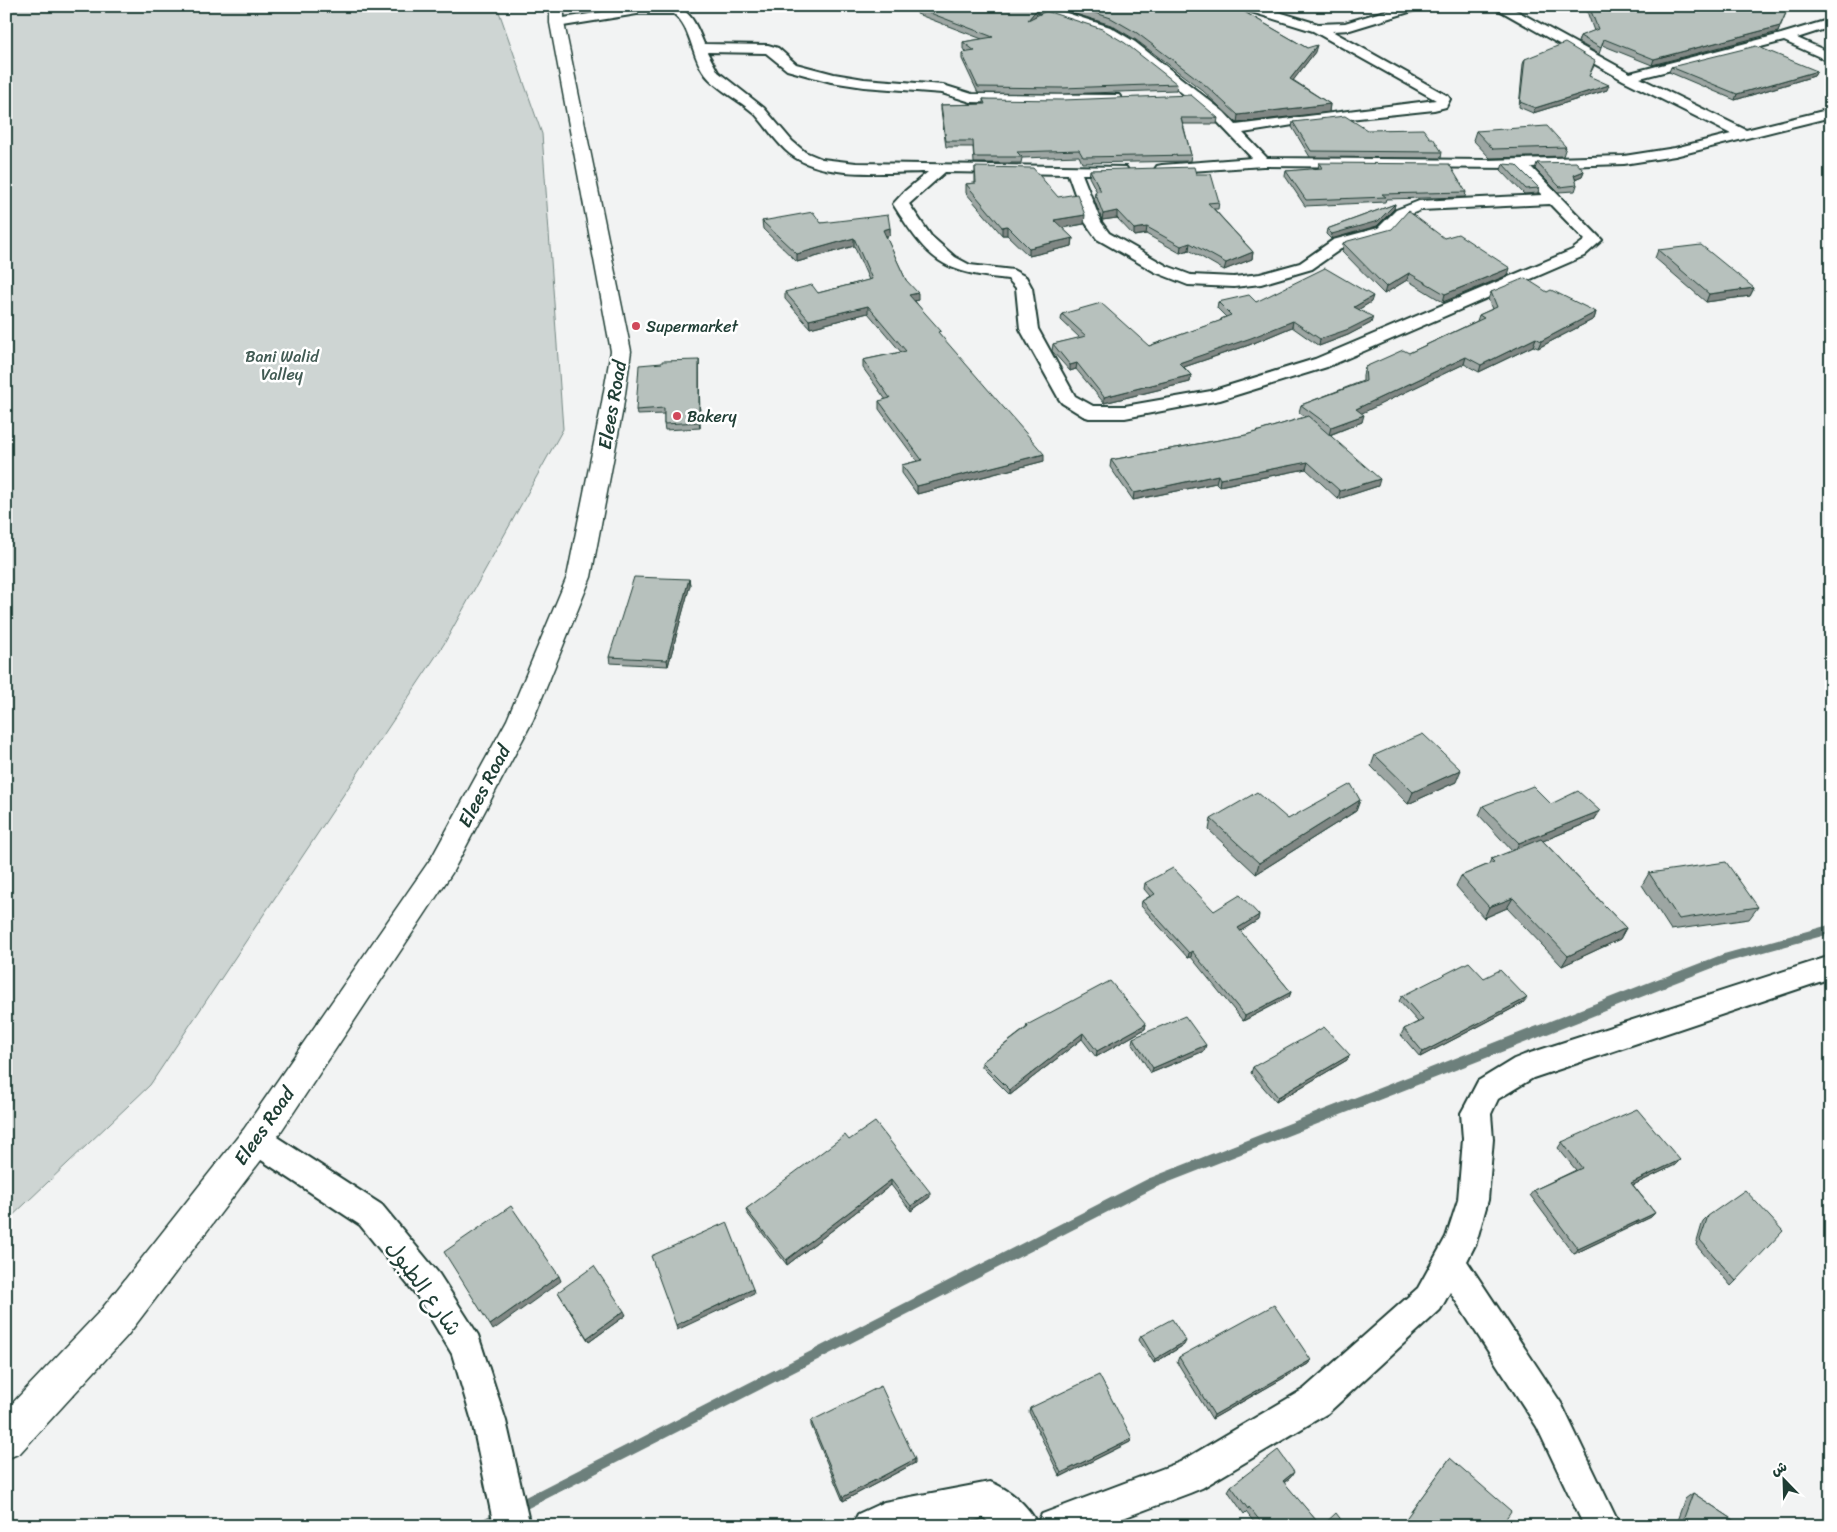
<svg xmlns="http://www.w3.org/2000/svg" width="1837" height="1532" font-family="Sriracha,'Playpen Sans Arabic',sans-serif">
	<rect width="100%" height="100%" fill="#f2f3f3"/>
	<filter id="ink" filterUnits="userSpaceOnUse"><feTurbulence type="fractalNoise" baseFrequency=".02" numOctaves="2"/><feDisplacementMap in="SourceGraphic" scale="10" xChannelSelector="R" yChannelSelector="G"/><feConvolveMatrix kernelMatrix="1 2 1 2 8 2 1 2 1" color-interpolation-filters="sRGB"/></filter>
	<g filter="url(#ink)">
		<polygon fill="#ced5d3" stroke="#768984" points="6,6 497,6 542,134 563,429 444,644 150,1085 6,1222"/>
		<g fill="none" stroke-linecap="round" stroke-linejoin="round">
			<polyline stroke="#6d807b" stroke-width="9" points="1659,984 1726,958 1831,929"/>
			<g stroke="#6d807b" stroke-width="11">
				<polyline points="516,1508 1152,1183 1662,983"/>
				<polyline points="481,1526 502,1515"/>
			</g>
			<g stroke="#1f3d34" stroke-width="4">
				<g id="street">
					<path d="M641 6C682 6 688 3 704 44L768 45 778 48 796 64 834 74 864 79 943 85 972 94 1119 95 1121 98 1119 101 1114 102 1062 104 971 102 942 93 864 87 831 82 787 70 766 53 707 52 718 72 764 108 792 141 805 152 822 159 856 163 1126 167 1128 170 1126 173 1121 174H1082L1101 222 1109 233 1167 266 1191 275 1234 277 1260 274 1300 263 1333 240 1378 228 1396 210 1419 201 1542 195 1515 168 1263 166 1162 173 1157 172 1155 169 1157 166 1162 165 1252 158 1214 118 1125 48 1102 33 1028 9 1026 6H1045L1110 27 1135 42 1224 112 1236 125 1436 100 1313 31 1248 11 1247 6H1259L1318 24 1345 23 1401 6H1421L1419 9 1350 30 1332 31 1448 96 1450 99 1446 107 1434 110 1293 125 1243 133 1267 158 1487 160 1624 156 1675 148 1731 134 1623 80 1492 6H1508L1630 73 1781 34 1831 19V27L1797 38 1831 53V62L1784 41 1640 78 1746 130 1831 109V117L1675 156 1624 164 1531 167 1602 240 1584 256 1327 367 1220 400 1125 418H1089L1083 416 1062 403 1059 399 1020 329 1016 288 1008 279C941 272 929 261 893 204L905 191 928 172C888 172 823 180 790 154 776 143 767 127 755 114 740 100 717 90 705 74 691 56 692 28 674 14H637L557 27 551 23 557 19ZM945 172 1068 174 1085 222 1097 239 1155 272 1188 285 1234 287 1261 284 1312 269 1345 246 1390 234 1406 216 1421 210 1550 204 1585 240 1572 250 1315 359 1211 391 1125 406H1093L1075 396 1038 329 1032 288 1026 277 1013 270 970 265 955 257 931 236 909 204Z"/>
					<path d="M1831 956V978L1533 1078 1498 1099 1491 1114 1493 1139 1488 1200 1476 1243 1467 1261 1561 1403 1620 1526H1584L1537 1427 1450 1292 1440 1310 1328 1413 1202 1488 1190 1493 1102 1526H993L984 1518 943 1526H852L858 1514 884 1502 990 1482C1009 1489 1029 1506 1037 1524L1042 1514 1180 1462 1304 1389 1418 1288 1446 1237 1458 1200 1463 1139 1461 1113 1466 1104 1478 1081 1514 1059 1524 1055Z"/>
					<polygon points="256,1126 266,1130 382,1205 439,1274 478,1335 482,1347 506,1421 530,1526 494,1526 472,1421 452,1354 417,1296 360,1225 246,1150 241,1140 246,1130"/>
				</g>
			</g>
			<g stroke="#1f3d34" stroke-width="3">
				<polygon id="highway" points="550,6 564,6 564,23 631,351 623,408 591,577 533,720 452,873 268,1151 127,1336 20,1453 6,1459 6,1410 101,1310 244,1129 432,857 507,720 567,577 601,408 611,351 550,23"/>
			</g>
			<use href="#street" fill="#fff" fill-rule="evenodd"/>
			<use href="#highway" fill="#fff" fill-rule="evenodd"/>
		</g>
		<g fill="#9da6a3" stroke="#1f3d34">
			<polygon points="1060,6 1234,6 1307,48 1315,52 1293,80 1330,104 1329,112 1237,123 1202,90 1136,40 1111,25 1060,9"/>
			<polygon points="1585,6 1789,6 1778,32 1652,65 1602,45 1599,54 1578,42 1580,36 1594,31"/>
			<polygon points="917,8 1038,8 1037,14 1036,16 1177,84 1176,90 1062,94 978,93 962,59 962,53 968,52 963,49 963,42 982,39 917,14"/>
			<polygon points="1525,59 1594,66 1589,76 1607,90 1533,113 1519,107 1523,64"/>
			<polygon points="1671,67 1817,71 1814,76 1735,100 1669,72"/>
			<polygon points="983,99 1218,118 1217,124 1183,124 1191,155 1190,161 1082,163 1079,156 1022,158 1021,163 974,163 973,147 946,147 941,110 941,105 983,104"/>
			<polygon points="1293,122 1430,138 1442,152 1441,158 1310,157 1292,127"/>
			<polygon points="1476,131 1566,147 1563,156 1490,158 1473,140"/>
			<polygon points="1319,163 1466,192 1465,197 1386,199 1385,202 1305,206 1285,176 1286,171 1318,169"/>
			<polygon points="1537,163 1584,171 1582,176 1575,179 1577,185 1575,191 1558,192 1535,169"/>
			<polygon points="1503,164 1539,188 1538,193 1524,194 1501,170"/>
			<polygon points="975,167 1058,197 1084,224 1062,228 1073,238 1072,246 1029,256 1007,235 1002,235 966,193 966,184 975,183"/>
			<polygon points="1090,170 1196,174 1219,202 1218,209 1214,209 1253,252 1252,259 1224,270 1189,250 1180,253 1146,234 1134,236 1117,218 1102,220 1094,199 1095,192 1097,192 1089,177"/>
			<polygon points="1395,204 1394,209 1377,226 1331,239 1326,234 1327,229"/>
			<polygon points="762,221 821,223 890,228 890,235 886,237 906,280 918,300 915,301 941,336 1044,461 917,494 902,473 902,465 917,461 879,409 879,401 886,400 863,368 863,360 901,352 868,313 810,328 785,299 785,292 818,293 869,280 854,246 797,262 763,229"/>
			<polygon points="1444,238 1508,275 1443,302 1407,280 1384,294 1342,251 1343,243"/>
			<polygon points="1658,250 1754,288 1750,296 1706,302 1655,258"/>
			<polygon points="1491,292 1547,292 1596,312 1594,319 1538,348 1533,346 1479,372 1464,364 1361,413 1362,422 1330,435 1378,486 1338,499 1306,469 1219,486 1216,483 1133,500 1110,467 1111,460 1246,435 1305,417 1299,412 1301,405 1363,381 1363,375 1365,367 1409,353 1477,321 1479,315 1492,309 1488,299"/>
			<polygon points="1218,302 1371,302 1359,309 1371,323 1348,335 1319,346 1292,327 1249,345 1184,367 1191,375 1190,382 1104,403 1076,369 1070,371 1052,351 1053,344 1080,338 1061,320 1062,314 1149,346 1220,321 1221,319 1226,317 1217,308"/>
			<polygon points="699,360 699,366 700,428 665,430 664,424 664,414 637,415 636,410"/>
			<polygon points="689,579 690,585 668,666 610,663 609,657"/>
			<polygon points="1375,755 1456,782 1408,804 1371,766"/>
			<polygon points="1360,800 1356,811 1256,874 1209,830 1211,819 1288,819"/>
			<polygon points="1551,804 1600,811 1594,820 1543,841 1626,928 1620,939 1562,966 1507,908 1484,918 1456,886 1461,876 1489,864 1491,859 1512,851 1479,815 1483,806"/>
			<polygon points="1649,873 1758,907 1749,919 1671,930 1642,885"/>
			<polygon points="1145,883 1214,911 1258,920 1240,931 1291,992 1289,997 1243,1021 1191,957 1188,958 1141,906 1142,901 1150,896 1144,889"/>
			<polygon points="1484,978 1523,1003 1420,1057 1401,1035 1404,1029 1418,1022 1399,1001 1402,996"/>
			<polygon points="1146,1024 1145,1029 1096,1057 1082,1039 1010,1095 982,1067 982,1062 1026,1028 1027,1025"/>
			<polygon points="1133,1038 1204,1051 1151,1073 1132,1043"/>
			<polygon points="1347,1060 1276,1102 1251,1073 1253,1067"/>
			<polygon points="849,1140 930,1197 911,1211 891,1185 787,1265 747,1213 746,1209"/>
			<polygon points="1562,1142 1680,1160 1675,1165 1633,1185 1655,1213 1651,1217 1574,1254 1530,1195 1534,1190 1576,1170 1558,1148"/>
			<polygon points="1708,1216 1736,1281 1731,1286 1696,1245 1703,1221"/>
			<polygon points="558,1292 626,1315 589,1342"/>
			<polygon points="1141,1336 1184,1345 1154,1363 1139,1340"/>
			<polygon points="1179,1357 1311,1360 1308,1364 1212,1419 1177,1362"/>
			<polygon points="1030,1408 1132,1438 1130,1442 1060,1477 1029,1412"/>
			<polygon points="811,1421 915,1463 843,1501 811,1425"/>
			<polygon points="1450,1458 1501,1526 1401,1526"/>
			<polygon points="1291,1477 1284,1483 1321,1526 1257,1526 1246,1512 1244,1514 1228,1491 1231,1486"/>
			<polygon points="1693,1493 1743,1526 1675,1526 1685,1499"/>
		</g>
		<g fill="#808784" stroke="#1f3d34">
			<polygon points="1038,8 1037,14 1028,26 1028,20"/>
			<polygon points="1780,26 1778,32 1652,65 1654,59"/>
			<polygon points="1317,45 1315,52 1289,86 1290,79"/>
			<polygon points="1817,71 1814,76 1735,100 1737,94"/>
			<polygon points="1609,85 1607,90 1533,113 1535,108"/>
			<polygon points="1330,104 1329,112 1237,123 1238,115"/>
			<polygon points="1584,171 1582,176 1572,180 1574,175"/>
			<polygon points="1395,204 1394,209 1377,226 1331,239 1332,234"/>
			<polygon points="1117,211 1117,218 1102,220 1103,214"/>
			<polygon points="1085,215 1084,224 1054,229 1054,220"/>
			<polygon points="1007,226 1007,235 1002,235 1002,227"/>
			<polygon points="1147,227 1146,234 1134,236 1134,229"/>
			<polygon points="890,228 890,235 883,237 883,230"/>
			<polygon points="854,238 854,246 797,262 797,254"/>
			<polygon points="1073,238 1072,246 1029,256 1029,248"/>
			<polygon points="1190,243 1189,250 1180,253 1181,246"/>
			<polygon points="1253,252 1252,259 1224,270 1226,263"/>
			<polygon points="1510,268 1508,275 1443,302 1445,294"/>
			<polygon points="1409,273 1407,280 1384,294 1386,287"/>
			<polygon points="1754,288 1750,296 1706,302 1709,294"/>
			<polygon points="918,293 918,300 909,302 909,295"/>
			<polygon points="1373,296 1371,302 1353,313 1354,307"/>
			<polygon points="868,306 868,313 810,328 809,320"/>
			<polygon points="1596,312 1594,319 1538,348 1541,341"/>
			<polygon points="1373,317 1371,323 1348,335 1319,346 1320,339"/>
			<polygon points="1293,321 1292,327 1249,345 1178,369 1179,363"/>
			<polygon points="1536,338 1533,346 1479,372 1481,365"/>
			<polygon points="1466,357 1464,364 1354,417 1356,409"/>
			<polygon points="699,360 699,366 700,428 699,422"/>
			<polygon points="1077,363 1076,369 1070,371 1070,365"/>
			<polygon points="1191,375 1190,382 1104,403 1104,397"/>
			<polygon points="1364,415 1362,422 1329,435 1331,427"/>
			<polygon points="1044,454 1044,461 917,494 917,486"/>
			<polygon points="1308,462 1306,469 1219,486 1220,479"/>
			<polygon points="1218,475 1216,483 1133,500 1134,493"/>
			<polygon points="1380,479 1378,486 1338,499 1340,491"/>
			<polygon points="689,579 690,585 668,666 667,660"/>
			<polygon points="1461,770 1456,782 1408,804 1413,792"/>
			<polygon points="1360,800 1356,811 1256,874 1259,863"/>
			<polygon points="1600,811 1594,820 1514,853 1519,843"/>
			<polygon points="1513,898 1507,908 1484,918 1489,907"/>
			<polygon points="1259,915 1258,920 1236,934 1238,928"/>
			<polygon points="1626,928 1620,939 1562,966 1568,956"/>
			<polygon points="1192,951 1191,957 1188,958 1189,953"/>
			<polygon points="1291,992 1289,997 1243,1021 1245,1016"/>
			<polygon points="1527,998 1523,1003 1420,1057 1423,1052"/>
			<polygon points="1146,1024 1145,1029 1096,1057 1097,1051"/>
			<polygon points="1083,1033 1082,1039 1010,1095 1010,1090"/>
			<polygon points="1206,1045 1204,1051 1151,1073 1153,1068"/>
			<polygon points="1350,1055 1347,1060 1276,1102 1278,1097"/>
			<polygon points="1680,1160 1675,1165 1627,1188 1631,1183"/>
			<polygon points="891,1180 891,1185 787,1265 786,1260"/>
			<polygon points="930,1192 930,1197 911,1211 911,1206"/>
			<polygon points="1655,1213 1651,1217 1574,1254 1578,1249"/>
			<polygon points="559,1276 561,1281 493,1330 490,1325"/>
			<polygon points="753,1289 754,1294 677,1330 676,1325"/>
			<polygon points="624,1311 626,1315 589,1342 587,1338"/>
			<polygon points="1186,1341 1184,1345 1154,1363 1155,1359"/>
			<polygon points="1311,1360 1308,1364 1212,1419 1214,1415"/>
			<polygon points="1132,1438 1130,1442 1060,1477 1061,1473"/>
			<polygon points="915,1459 915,1463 843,1501 843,1497"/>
			<polygon points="1294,1472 1291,1477 1279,1486 1283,1481"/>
		</g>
		<g fill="#b7c1bd" stroke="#1f3d34">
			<polygon points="921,6 1032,6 1038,8 1028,20 1046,11 1102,29 1125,43 1177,84 1062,88 978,87 962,53 975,51 963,42 993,37 917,8"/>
			<polygon points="1074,6 1234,6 1307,48 1317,45 1290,79 1330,104 1238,115 1203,83 1137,33 1111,18"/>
			<polygon points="1589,6 1789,6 1780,26 1654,59 1604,39 1601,48 1580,36 1598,29"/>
			<polygon points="1565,43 1595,61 1589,76 1609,85 1535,108 1520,102 1525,59"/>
			<polygon points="1756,46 1817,71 1737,94 1671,67"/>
			<polygon points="1191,95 1218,118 1181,118 1191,155 1083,157 1079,150 1017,152 1022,157 974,157 973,141 946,141 941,105 985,104 983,99 1063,100"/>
			<polygon points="1345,116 1367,130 1423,129 1430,138 1433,138 1442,152 1311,151 1293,122"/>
			<polygon points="1547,126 1566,147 1493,149 1476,131"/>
			<polygon points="1576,162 1584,171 1574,175 1577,185 1560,187 1537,163"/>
			<polygon points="1319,163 1449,164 1466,192 1382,194 1386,197 1306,200 1286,171 1322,168"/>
			<polygon points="1503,164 1516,165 1539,188 1526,189"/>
			<polygon points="975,167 1033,168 1058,197 1077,194 1085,215 1054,220 1073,238 1029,248 1007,226 1002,227 966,184 976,183"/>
			<polygon points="1194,167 1196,174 1211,174 1219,202 1208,203 1253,252 1226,263 1190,243 1181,246 1147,227 1134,229 1117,211 1103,214 1095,192 1101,191 1090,170"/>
			<polygon points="1395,204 1378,221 1332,234 1327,229"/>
			<polygon points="1408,211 1444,238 1458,234 1510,268 1445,294 1409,273 1386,287 1343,243 1348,241 1392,229"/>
			<polygon points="813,212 821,223 888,215 890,228 883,230 906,280 918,293 909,295 941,331 938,332 1044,454 917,486 902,465 922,460 879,401 890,398 863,360 906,351 868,306 809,320 785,292 812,285 818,293 872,279 854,238 797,254 762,221"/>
			<polygon points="1701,245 1754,288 1709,294 1658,250"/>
			<polygon points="1325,268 1373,296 1354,307 1373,317 1349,329 1320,339 1293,321 1251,338 1179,363 1191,375 1104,397 1077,363 1070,365 1053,344 1086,336 1062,314 1101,303 1149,346 1222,320 1221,319 1231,315 1218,302 1249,295 1256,302"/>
			<polygon points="1525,278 1547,292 1551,290 1596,312 1541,341 1536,338 1481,365 1466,357 1356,409 1364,415 1331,427 1301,405 1366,381 1365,367 1403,350 1409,353 1484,318 1479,315 1497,307 1491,292"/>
			<polygon points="699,360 699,422 664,424 664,408 636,410 639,365 662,363 662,361"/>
			<polygon points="1308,416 1380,479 1340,491 1308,462 1220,479 1218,475 1134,493 1111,460 1246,435"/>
			<polygon points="634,577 689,579 667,660 609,657"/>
			<polygon points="1423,734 1461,770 1413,792 1375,755"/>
			<polygon points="1351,784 1360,800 1259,863 1211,819 1257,792 1288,819"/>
			<polygon points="1533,786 1551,804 1578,791 1600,811 1519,843 1483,806"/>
			<polygon points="1541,839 1626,928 1568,956 1513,898 1489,907 1461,876 1494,862 1491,859"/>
			<polygon points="1726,862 1758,907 1679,919 1649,873"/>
			<polygon points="1173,868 1214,911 1240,895 1259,915 1238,928 1291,992 1245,1016 1192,951 1189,953 1142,901 1155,894 1145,883"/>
			<polygon points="1469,962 1484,978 1500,970 1527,998 1423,1052 1404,1029 1423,1020 1402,996"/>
			<polygon points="1110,981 1146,1024 1097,1051 1083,1033 1010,1090 982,1062 1028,1027 1027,1025"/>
			<polygon points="1185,1016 1206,1045 1153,1068 1133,1038"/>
			<polygon points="1324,1027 1350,1055 1278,1097 1253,1067"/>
			<polygon points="1637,1109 1680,1160 1631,1183 1655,1213 1578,1249 1534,1190 1582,1168 1562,1142"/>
			<polygon points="875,1122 930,1192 911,1206 891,1180 786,1260 746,1209 845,1135 849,1140"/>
			<polygon points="1745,1190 1783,1231 1736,1281 1700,1240 1708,1216"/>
			<polygon points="511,1206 559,1276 490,1325 444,1252"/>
			<polygon points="727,1222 753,1289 676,1325 651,1256"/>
			<polygon points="594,1266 624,1311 587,1338 558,1292"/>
			<polygon points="1274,1305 1311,1360 1214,1415 1179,1357"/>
			<polygon points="1172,1319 1186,1341 1155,1359 1141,1336"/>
			<polygon points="1099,1375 1132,1438 1061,1473 1030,1408"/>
			<polygon points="881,1386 915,1459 843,1497 811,1421"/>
			<polygon points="1278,1450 1294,1472 1283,1481 1321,1526 1264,1526 1249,1507 1248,1509 1231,1486"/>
			<polygon points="1450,1458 1511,1511 1501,1526 1404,1526 1402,1524"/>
			<polygon points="1693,1493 1743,1526 1681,1526"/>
			<polygon points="1336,1513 1346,1526 1322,1526"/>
		</g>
	</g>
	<g fill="#d1495b" stroke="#fff" stroke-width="2">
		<circle cx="636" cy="326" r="5"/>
		<circle cx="677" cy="416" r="5"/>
	</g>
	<g text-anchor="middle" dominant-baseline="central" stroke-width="5" stroke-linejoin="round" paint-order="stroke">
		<g font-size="16" fill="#1f3d34" stroke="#fff" text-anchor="start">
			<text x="646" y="326">Supermarket</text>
			<text x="687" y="416">Bakery</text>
		</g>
		<g font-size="16" fill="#425b54" stroke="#fff">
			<text x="282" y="356">Bani Walid<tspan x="282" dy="18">Valley</tspan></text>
		</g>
		<g font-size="19" fill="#1f3d34" stroke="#fff">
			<text transform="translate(612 405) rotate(-80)">Elees Road</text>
			<text transform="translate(484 786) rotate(-62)">Elees Road</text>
			<text transform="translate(264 1126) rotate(-55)">Elees Road</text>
		</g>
		<g font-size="22" fill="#1f3d34" stroke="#fff">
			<text transform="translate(424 1288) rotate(54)">شارع الطبول</text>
		</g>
	</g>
	<rect width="1837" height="1532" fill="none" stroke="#fff" stroke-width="25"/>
	<rect x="12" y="12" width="1812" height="1507" fill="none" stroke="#1f3d34" stroke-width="2" filter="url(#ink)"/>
	<g transform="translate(1784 1480) rotate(337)" stroke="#ffffff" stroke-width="4" paint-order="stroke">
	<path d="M0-4L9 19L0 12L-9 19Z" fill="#1f3d34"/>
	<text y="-8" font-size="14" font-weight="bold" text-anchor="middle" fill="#1f3d34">ش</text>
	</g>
</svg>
